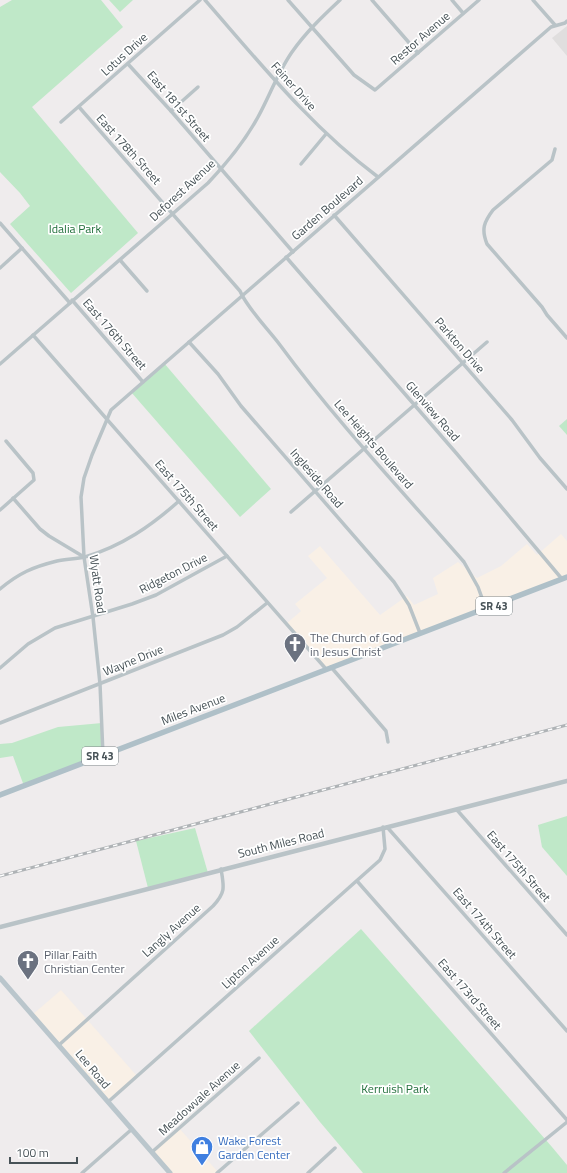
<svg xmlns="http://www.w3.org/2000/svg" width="567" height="1173" font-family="'Titillium Web',sans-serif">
	<rect width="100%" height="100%" fill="#efeced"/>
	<g fill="#f9f0e6">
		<polygon points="561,534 567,541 567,577 326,669 286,624 301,611 295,604 327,578 308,556 320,546 380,615 407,596 414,605 438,594 433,578 458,562 477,578 501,566 527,544 537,555"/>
		<polygon points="61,990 137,1076 108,1102 32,1015"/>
		<polygon points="179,1128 218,1172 217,1173 170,1173 152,1152"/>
	</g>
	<polygon fill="#e0dede" points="567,26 567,56 552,38"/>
	<g fill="#bfe8c8">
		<polygon points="12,0 101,0 123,27 32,107 138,233 71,293 10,224 30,206 20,193 0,172 0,7"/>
		<polygon points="109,0 133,0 120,12"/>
		<polygon points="164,363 271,489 240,517 131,392"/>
		<polygon points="567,419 567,435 559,426"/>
		<polygon points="102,723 103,755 24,786 13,756 0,758 0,744 12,743 58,727"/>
		<polygon points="567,816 567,876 542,847 538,825"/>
		<polygon points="195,828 208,873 148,888 136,841"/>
		<polygon points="361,929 552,1147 567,1165 567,1173 363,1173 320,1122 249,1031"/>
	</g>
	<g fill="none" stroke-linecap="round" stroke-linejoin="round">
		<g stroke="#b9c3c7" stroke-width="3.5">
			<path d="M205 0C260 63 310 126 378 177"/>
			<polyline points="288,0 354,75 375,90 479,0"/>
			<polyline points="372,0 418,53"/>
			<polyline points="452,0 463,13"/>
			<polyline points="533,0 555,25"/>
			<polyline points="128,64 171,111 293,252"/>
			<path d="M79 107 240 291C247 308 268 329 280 345 336 421 401 490 464 562L478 587 486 609"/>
			<polyline points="171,111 198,87"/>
			<polyline points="61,122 200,0"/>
			<path d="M555 149 552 160 493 210C484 222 481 229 487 244L542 307 547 315 567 338"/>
			<polyline points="301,164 326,134"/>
			<polyline points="334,215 512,420 540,458 567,489"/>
			<polyline points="0,223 70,303"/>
			<polyline points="286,257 457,454 562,579"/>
			<polyline points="120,260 147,291"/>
			<polyline points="0,268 22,248"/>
			<polyline points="72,300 143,382"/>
			<polyline points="33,335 326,669"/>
			<polyline points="189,342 218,374 241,406 394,582 409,605 420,633"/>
			<path d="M0 364 208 183C227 163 245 141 258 117 270 95 278 72 292 52 306 32 323 16 340 0"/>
			<polyline points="13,498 40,529 49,536 84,557"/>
			<polyline points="0,510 34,480 33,473 6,441"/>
			<polyline points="291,512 487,342"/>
			<path d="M0 589C19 573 33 567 57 561 66 559 76 559 85 557 122 546 151 526 179 501"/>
			<polyline points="331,667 386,731 388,742"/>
			<polyline points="0,668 28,644 55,628 132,604 156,595 227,556"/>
			<polyline points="0,723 223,635 237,627 267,603"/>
			<polyline points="103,755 100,684 93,617 84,557 81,497 84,478 92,455 111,410 551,27 565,23 567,21"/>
			<polyline points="457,810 567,935"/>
			<polyline points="387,827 567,1031"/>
			<polyline points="357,881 567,1120"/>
			<path d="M59 1045 213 906C226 892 224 887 221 869"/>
			<polyline points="108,1102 380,860 385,849 383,827"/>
			<polyline points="152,1152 259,1058"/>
			<polyline points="82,1173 132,1129"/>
			<polyline points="217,1173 298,1103"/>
			<polyline points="308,1173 335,1148"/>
			<polyline points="504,1173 567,1122"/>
		</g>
		<polyline stroke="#b9c3c7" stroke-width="4.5" points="0,927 567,781"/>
		<polyline stroke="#bac6cc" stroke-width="5" points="0,978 170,1173"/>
		<polyline stroke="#afc0c8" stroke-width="5.5" points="0,795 567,577"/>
		<g stroke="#afb3b6" stroke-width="3">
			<polyline id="rail" points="0,876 567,725"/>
		</g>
		<use href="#rail" stroke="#fff" stroke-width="1.5" stroke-dasharray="4.5" stroke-linecap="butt"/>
	</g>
	<defs>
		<g id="church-pin" transform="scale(1.15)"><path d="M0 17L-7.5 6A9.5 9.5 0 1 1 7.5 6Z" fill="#6b7280" stroke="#fff"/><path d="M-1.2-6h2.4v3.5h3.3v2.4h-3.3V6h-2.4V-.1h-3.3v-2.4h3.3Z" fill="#fff"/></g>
		<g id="shop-pin" transform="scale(1.15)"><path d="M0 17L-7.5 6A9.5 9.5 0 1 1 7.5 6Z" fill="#3f7fe0" stroke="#fff"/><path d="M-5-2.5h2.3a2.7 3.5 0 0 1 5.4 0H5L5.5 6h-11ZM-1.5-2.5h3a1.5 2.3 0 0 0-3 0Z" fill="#fff"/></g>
	</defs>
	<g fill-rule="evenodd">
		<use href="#church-pin" x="295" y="644"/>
		<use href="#church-pin" x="28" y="961"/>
		<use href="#shop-pin" x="202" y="1147"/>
	</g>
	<g text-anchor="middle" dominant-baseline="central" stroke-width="3.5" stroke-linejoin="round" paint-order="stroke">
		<g fill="#fff" stroke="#7e8689" stroke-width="1">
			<rect x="476" y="597" width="36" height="18" rx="3"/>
			<rect x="82" y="747" width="36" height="18" rx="3"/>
		</g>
		<g font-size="11" font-weight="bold" fill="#475257">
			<text x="494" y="606">SR 43</text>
			<text x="100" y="756">SR 43</text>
		</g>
		<g font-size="12" fill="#475257" stroke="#fff">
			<text transform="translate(420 38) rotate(-41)">Restor Avenue</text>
			<text transform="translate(124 54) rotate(-42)">Lotus Drive</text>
			<text transform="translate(294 86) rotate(48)">Feiner Drive</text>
			<text transform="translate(179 106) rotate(49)">East 181st Street</text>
			<text transform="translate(129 149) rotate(48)">East 178th Street</text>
			<text transform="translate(182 190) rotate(-43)">Deforest Avenue</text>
			<text transform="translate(327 208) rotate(-41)">Garden Boulevard</text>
			<text transform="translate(115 334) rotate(49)">East 176th Street</text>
			<text transform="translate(460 345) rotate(49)">Parkton Drive</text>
			<text transform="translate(433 411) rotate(49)">Glenview Road</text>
			<text transform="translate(374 444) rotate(49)">Lee Heights Boulevard</text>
			<text transform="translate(317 478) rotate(49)">Ingleside Road</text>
			<text transform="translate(187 495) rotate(49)">East 175th Street</text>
			<text transform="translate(173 573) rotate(-27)">Ridgeton Drive</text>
			<text transform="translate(98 584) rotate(82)">Wyatt Road</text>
			<text transform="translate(133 660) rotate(-22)">Wayne Drive</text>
			<text transform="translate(193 709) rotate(-21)">Miles Avenue</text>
			<text transform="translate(281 843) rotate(-14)">South Miles Road</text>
			<text transform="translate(519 866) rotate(49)">East 175th Street</text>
			<text transform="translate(485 923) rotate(49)">East 174th Street</text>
			<text transform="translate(171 930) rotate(-42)">Langly Avenue</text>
			<text transform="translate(250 962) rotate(-42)">Lipton Avenue</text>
			<text transform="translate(470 994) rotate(49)">East 173rd Street</text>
			<text transform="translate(93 1069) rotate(50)">Lee Road</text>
			<text transform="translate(199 1098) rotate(-42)">Meadowvale Avenue</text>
		</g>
		<g font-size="12" fill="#216f3b" stroke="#fff">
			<text x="75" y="228">Idalia Park</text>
			<text x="395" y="1088">Kerruish Park</text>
		</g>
		<g font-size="12" fill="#5b616d" stroke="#fff" text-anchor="start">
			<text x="310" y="637">The Church of God<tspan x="310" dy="14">in Jesus Christ</tspan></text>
			<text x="44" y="954">Pillar Faith<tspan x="44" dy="14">Christian Center</tspan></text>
		</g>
		<g font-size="12" fill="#366cbe" stroke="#fff" text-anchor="start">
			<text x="218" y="1140">Wake Forest<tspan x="218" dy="14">Garden Center</tspan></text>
		</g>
	</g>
	<path d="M10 1157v6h67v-6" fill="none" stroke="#475257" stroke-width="2"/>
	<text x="16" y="1157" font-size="12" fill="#475257" stroke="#ffffff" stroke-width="3" paint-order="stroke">100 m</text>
</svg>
